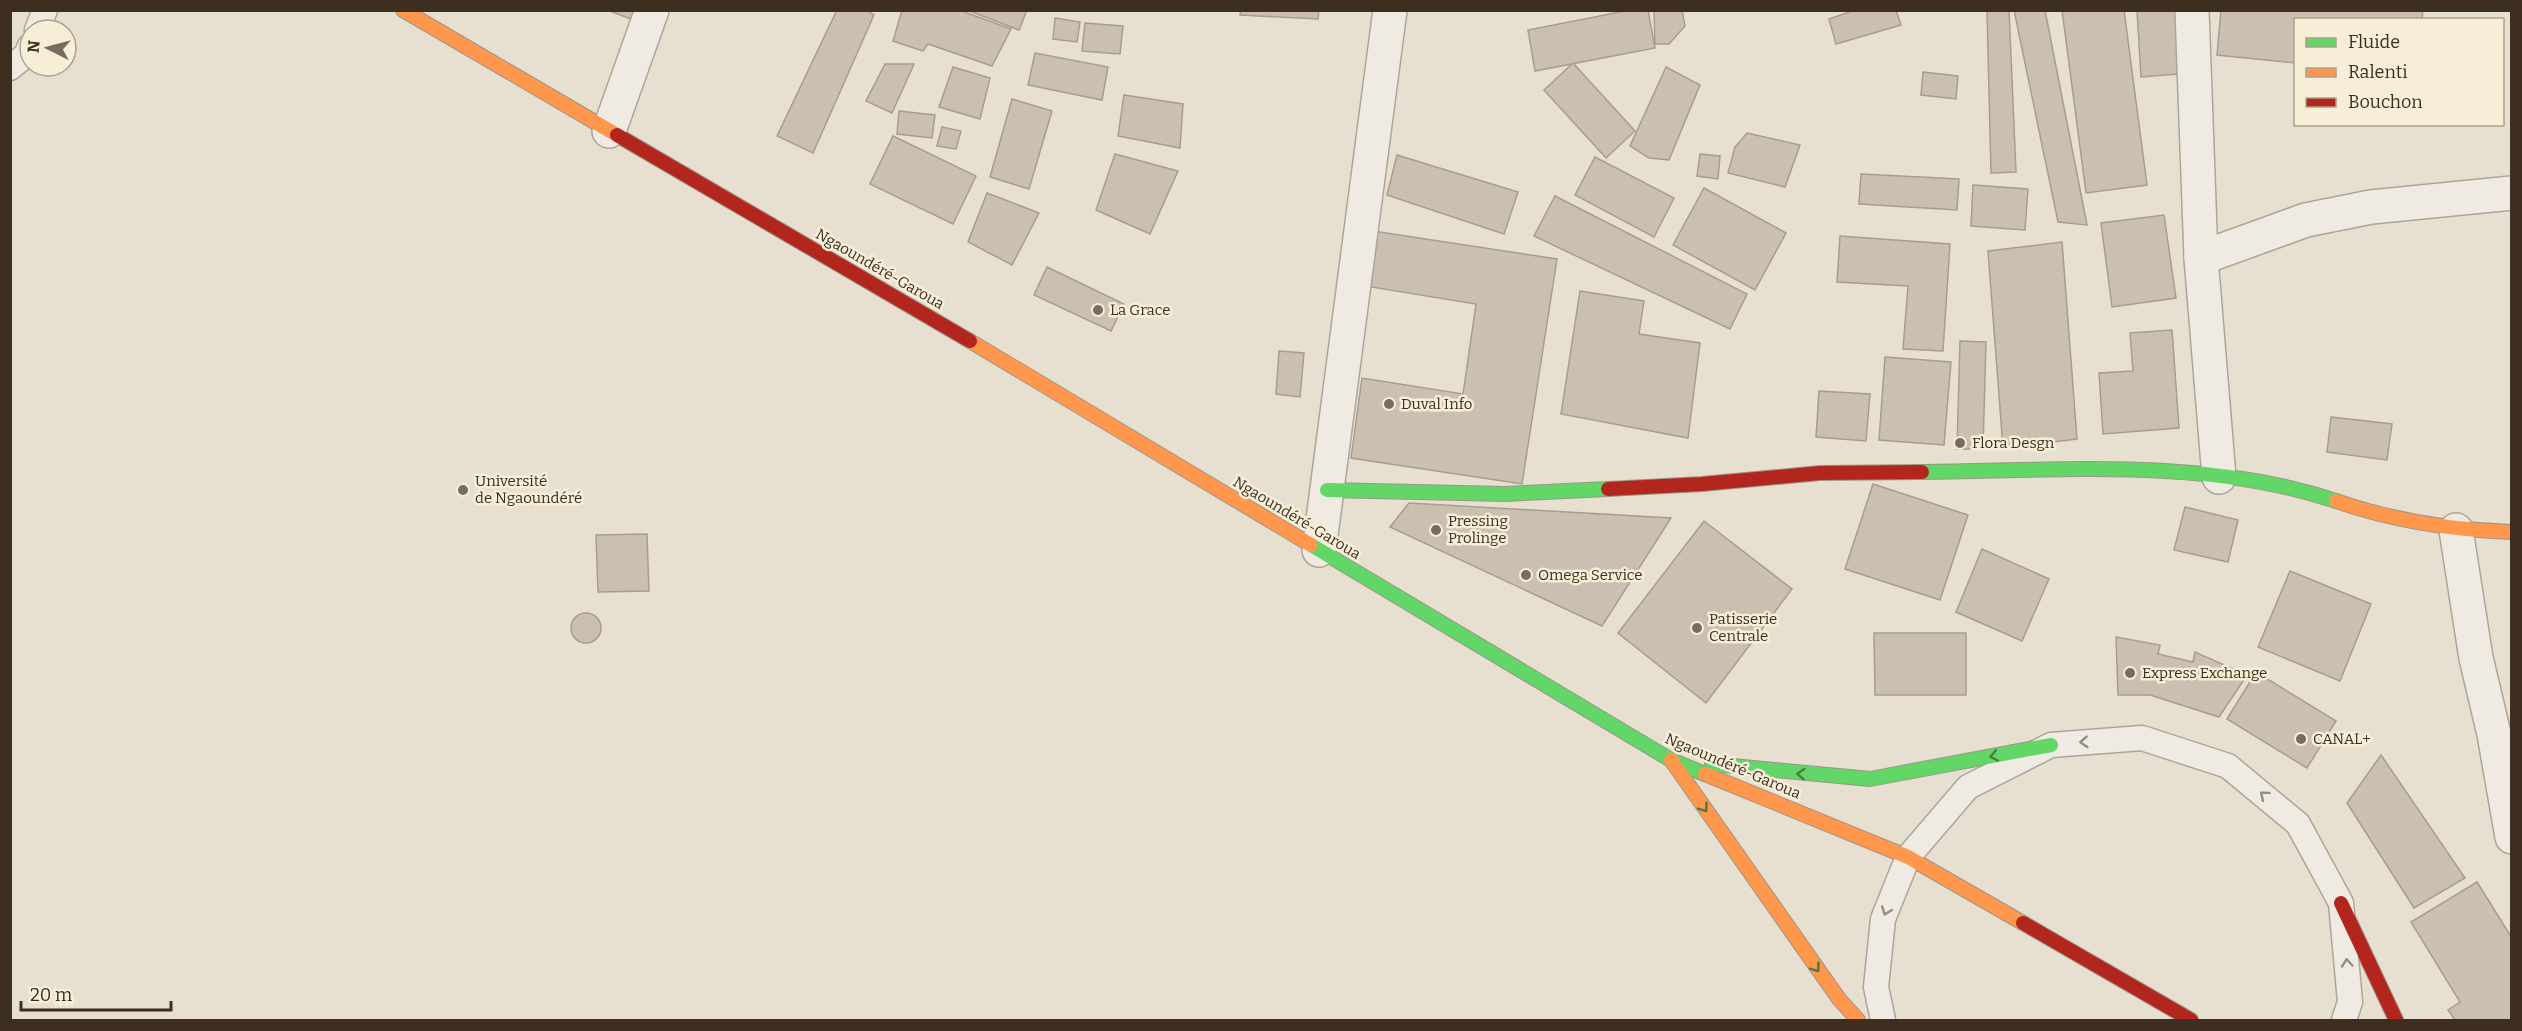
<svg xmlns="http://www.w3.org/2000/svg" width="2522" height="1031" font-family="Bitter,serif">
	<rect width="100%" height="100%" fill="#e7e0d1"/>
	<g fill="#cbbfb2" stroke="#a89c90" stroke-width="1.5">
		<polygon points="607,10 634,10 631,19"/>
		<polygon points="837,10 866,10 874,15 813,153 777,136"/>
		<polygon points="902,10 959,10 1011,29 992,66 928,44 923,51 893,41"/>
		<polygon points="967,10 1027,10 1019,30"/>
		<polygon points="1241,10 1319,10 1318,19 1240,15"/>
		<polygon points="1630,10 1648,10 1655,48 1535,71 1528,30"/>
		<polygon points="1654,10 1682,10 1685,26 1669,44 1655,44"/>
		<polygon points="1855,10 1896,10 1901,25 1836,44 1829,19"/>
		<polygon points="1987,10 2009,10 2016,172 1991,173"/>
		<polygon points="2014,10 2045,10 2087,225 2058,222"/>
		<polygon points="2062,10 2124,10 2147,185 2086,193"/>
		<polygon points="2137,10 2186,10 2191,73 2141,77"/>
		<polygon points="2221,10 2423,10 2422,20 2296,20 2296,63 2217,55"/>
		<polygon points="1055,18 1080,22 1077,42 1053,39"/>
		<polygon points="1085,23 1123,26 1120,54 1082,51"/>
		<polygon points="1035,53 1108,67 1102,100 1028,85"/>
		<polygon points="1573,63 1635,131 1606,158 1544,90"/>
		<polygon points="885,64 914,64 892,113 866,101"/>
		<polygon points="953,67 990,78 980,119 939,107"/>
		<polygon points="1666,67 1700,85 1669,160 1649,158 1630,146"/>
		<polygon points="1923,72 1958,76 1956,99 1921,95"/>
		<polygon points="1124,95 1183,104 1180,148 1118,136"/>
		<polygon points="1012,99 1052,111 1029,189 990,177"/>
		<polygon points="899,111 935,115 932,138 897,134"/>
		<polygon points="942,127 961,131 956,149 937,146"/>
		<polygon points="1747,133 1800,145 1785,187 1728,173 1735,147"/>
		<polygon points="893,136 976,176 953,224 870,184"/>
		<polygon points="1115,154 1178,171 1150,234 1096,210"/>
		<polygon points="1700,154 1720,156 1718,179 1697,176"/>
		<polygon points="1397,155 1518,192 1504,234 1387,195"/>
		<polygon points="1595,157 1674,198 1654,237 1575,195"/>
		<polygon points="1861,174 1959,179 1957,210 1859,204"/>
		<polygon points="1973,185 2028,189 2025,230 1971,226"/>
		<polygon points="1704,188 1786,233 1755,290 1673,245"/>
		<polygon points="987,193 1039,213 1012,265 968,242"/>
		<polygon points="1555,196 1747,294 1730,329 1534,236"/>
		<polygon points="2164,215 2176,298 2112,307 2101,223"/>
		<polygon points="1373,231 1557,259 1522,484 1351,458 1362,378 1463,394 1476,304 1365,286"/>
		<polygon points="1840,236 1950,244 1943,351 1903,349 1908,286 1837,282"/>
		<polygon points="2062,242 2077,439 2003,448 1988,251"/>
		<polygon points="1047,267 1124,304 1111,331 1034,295"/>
		<polygon points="1580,291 1644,301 1639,334 1700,343 1688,438 1561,414"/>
		<polygon points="2172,330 2179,428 2103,434 2099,373 2133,371 2130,333"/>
		<polygon points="1960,341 1986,342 1983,449 1957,449"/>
		<polygon points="1279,351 1304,353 1300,397 1276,394"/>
		<polygon points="1885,357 1951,362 1944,445 1879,440"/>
		<polygon points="1819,391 1870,394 1866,441 1816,437"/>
		<polygon points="2331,417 2392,424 2387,460 2327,452"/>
		<polygon points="1873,484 1968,515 1940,600 1845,569"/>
		<polygon points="1409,503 1671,518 1602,626 1390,527"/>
		<polygon points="2185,507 2238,520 2228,562 2174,550"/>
		<polygon points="1704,521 1792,589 1706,703 1618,633"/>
		<polygon points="647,534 649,591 598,592 596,535"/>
		<polygon points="1982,549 2049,579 2022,641 1956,612"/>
		<polygon points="2290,571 2371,604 2340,681 2258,647"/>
		<circle cx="586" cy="628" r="15"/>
		<polygon points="1874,633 1966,633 1966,695 1875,695"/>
		<polygon points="2116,637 2160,645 2158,654 2193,662 2195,652 2247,675 2219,717 2150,695 2118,695"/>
		<polygon points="2256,672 2336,721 2307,768 2227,719"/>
		<polygon points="2381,755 2465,878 2414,908 2347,803"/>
		<polygon points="2477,882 2512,938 2512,1020 2455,1020 2448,1010 2460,1002 2411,922"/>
	</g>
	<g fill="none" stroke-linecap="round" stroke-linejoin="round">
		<g stroke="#ada599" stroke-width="27">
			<g id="lane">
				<polyline points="37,30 45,10"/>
				<polyline points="10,68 26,55 30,46"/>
				<polyline points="1883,1020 1876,987 1883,919 1908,857 1968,787 2051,745 2142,738 2228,766 2298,824 2341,903 2350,1002 2344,1020"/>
			</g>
		</g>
		<g stroke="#ada599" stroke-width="36">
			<g id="street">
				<polyline points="2192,10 2201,258 2219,477"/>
				<polyline points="609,131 652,10"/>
				<polyline points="2201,258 2306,220 2371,207 2512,193"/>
				<polyline points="2456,530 2476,658 2494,734 2512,837"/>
				<polyline points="1319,550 1390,10"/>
			</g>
		</g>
		<g stroke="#9c958a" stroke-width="16">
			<g id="fast">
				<path d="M1922 472C2059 471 2205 457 2336 501"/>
				<polyline points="1327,490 1505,494 1608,489"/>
				<polyline points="1311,545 1671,760 1705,774"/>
				<polyline points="1712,764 1870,779 2051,745"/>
			</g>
		</g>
		<g stroke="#9c958a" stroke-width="16">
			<g id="slow">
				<polyline points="403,10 617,135"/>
				<polyline points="970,341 1311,545"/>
				<path d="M2336 501C2394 521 2451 530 2512 532"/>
				<polyline points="1671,760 1839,999 1858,1020"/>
				<polyline points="1705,774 1908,857 2023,923"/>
			</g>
		</g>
		<g stroke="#9c958a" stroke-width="16">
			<g id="jam">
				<polyline points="617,135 970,341"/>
				<polyline points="1608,489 1702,484 1820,473 1922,472"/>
				<polyline points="2341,903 2396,1020"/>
				<polyline points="2023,923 2191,1020"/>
			</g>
		</g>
		<use href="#lane" stroke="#efebe3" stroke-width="24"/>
		<use href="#street" stroke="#efebe3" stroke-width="33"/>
		<use href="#fast" stroke="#63d668" stroke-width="14"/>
		<use href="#slow" stroke="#ff974d" stroke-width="14"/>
		<use href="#jam" stroke="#b3261e" stroke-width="14"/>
	</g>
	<defs><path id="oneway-chevron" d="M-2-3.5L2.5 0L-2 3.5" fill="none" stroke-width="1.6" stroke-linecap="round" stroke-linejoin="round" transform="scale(1.5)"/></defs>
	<g stroke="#968c82">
		<use href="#oneway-chevron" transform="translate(2084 742) rotate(176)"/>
		<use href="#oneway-chevron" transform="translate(2264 795) rotate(-140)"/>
		<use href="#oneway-chevron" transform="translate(1886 911) rotate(110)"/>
		<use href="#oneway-chevron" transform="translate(2347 963) rotate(-95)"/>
	</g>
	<g stroke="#4e7a40">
		<use href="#oneway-chevron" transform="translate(1994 756) rotate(169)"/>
		<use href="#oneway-chevron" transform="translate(1801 774) rotate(-176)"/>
		<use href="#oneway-chevron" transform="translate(1704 808) rotate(55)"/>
		<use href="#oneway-chevron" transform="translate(1816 968) rotate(54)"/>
	</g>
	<g fill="#786c5e" stroke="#f7eed8" stroke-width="2">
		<circle cx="1098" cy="310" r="6"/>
		<circle cx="1389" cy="404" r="6"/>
		<circle cx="1960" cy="443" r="6"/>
		<circle cx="463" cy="490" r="6"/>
		<circle cx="1436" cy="530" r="6"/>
		<circle cx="1526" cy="575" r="6"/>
		<circle cx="1697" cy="628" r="6"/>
		<circle cx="2130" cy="673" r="6"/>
		<circle cx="2301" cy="739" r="6"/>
	</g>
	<g text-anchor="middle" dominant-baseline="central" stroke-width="5" stroke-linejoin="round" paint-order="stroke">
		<g font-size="15" fill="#3d2e20" stroke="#f7eed8">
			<text transform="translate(880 269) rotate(30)">Ngaoundéré-Garoua</text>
			<text transform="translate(1297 518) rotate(31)">Ngaoundéré-Garoua</text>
			<text transform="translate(1733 766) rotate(23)">Ngaoundéré-Garoua</text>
		</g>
		<g font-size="15" fill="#3d2e20" stroke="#f7eed8" text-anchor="start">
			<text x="1110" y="310">La Grace</text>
			<text x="1401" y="404">Duval Info</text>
			<text x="1972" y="443">Flora Desgn</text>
			<text x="475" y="481">Université<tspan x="475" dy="17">de Ngaoundéré</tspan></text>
			<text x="1448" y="521">Pressing<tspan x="1448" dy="17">Prolinge</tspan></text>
			<text x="1538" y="575">Omega Service</text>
			<text x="1709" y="619">Patisserie<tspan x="1709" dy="17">Centrale</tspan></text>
			<text x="2142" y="673">Express Exchange</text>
			<text x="2313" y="739">CANAL+</text>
		</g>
	</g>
	<rect width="2522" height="1031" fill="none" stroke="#3d2e20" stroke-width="24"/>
	<rect x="2294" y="18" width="210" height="108" fill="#f7eed8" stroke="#ada18e" stroke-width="1.5"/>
	<rect x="2306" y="38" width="30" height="9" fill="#63d668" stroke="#ada18e" stroke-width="1.5"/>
	<text x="2348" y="48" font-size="18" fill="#3d2e20">Fluide</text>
	<rect x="2306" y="68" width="30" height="9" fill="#ff974d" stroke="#ada18e" stroke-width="1.5"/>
	<text x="2348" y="78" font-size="18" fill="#3d2e20">Ralenti</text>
	<rect x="2306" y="98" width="30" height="9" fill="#b3261e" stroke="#ada18e" stroke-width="1.5"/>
	<text x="2348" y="108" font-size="18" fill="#3d2e20">Bouchon</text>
	<g transform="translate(48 48) rotate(276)"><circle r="28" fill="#f7eed8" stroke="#ada18e" stroke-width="1.5"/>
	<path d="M0-4.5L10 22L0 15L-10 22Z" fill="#786c5e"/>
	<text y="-9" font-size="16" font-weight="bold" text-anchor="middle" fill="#3d2e20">N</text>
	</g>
	<path d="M21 1001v9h150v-9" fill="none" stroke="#3d2e20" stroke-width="3"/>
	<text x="30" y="1001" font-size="18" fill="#3d2e20" stroke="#f7eed8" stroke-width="4.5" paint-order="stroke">20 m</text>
</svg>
